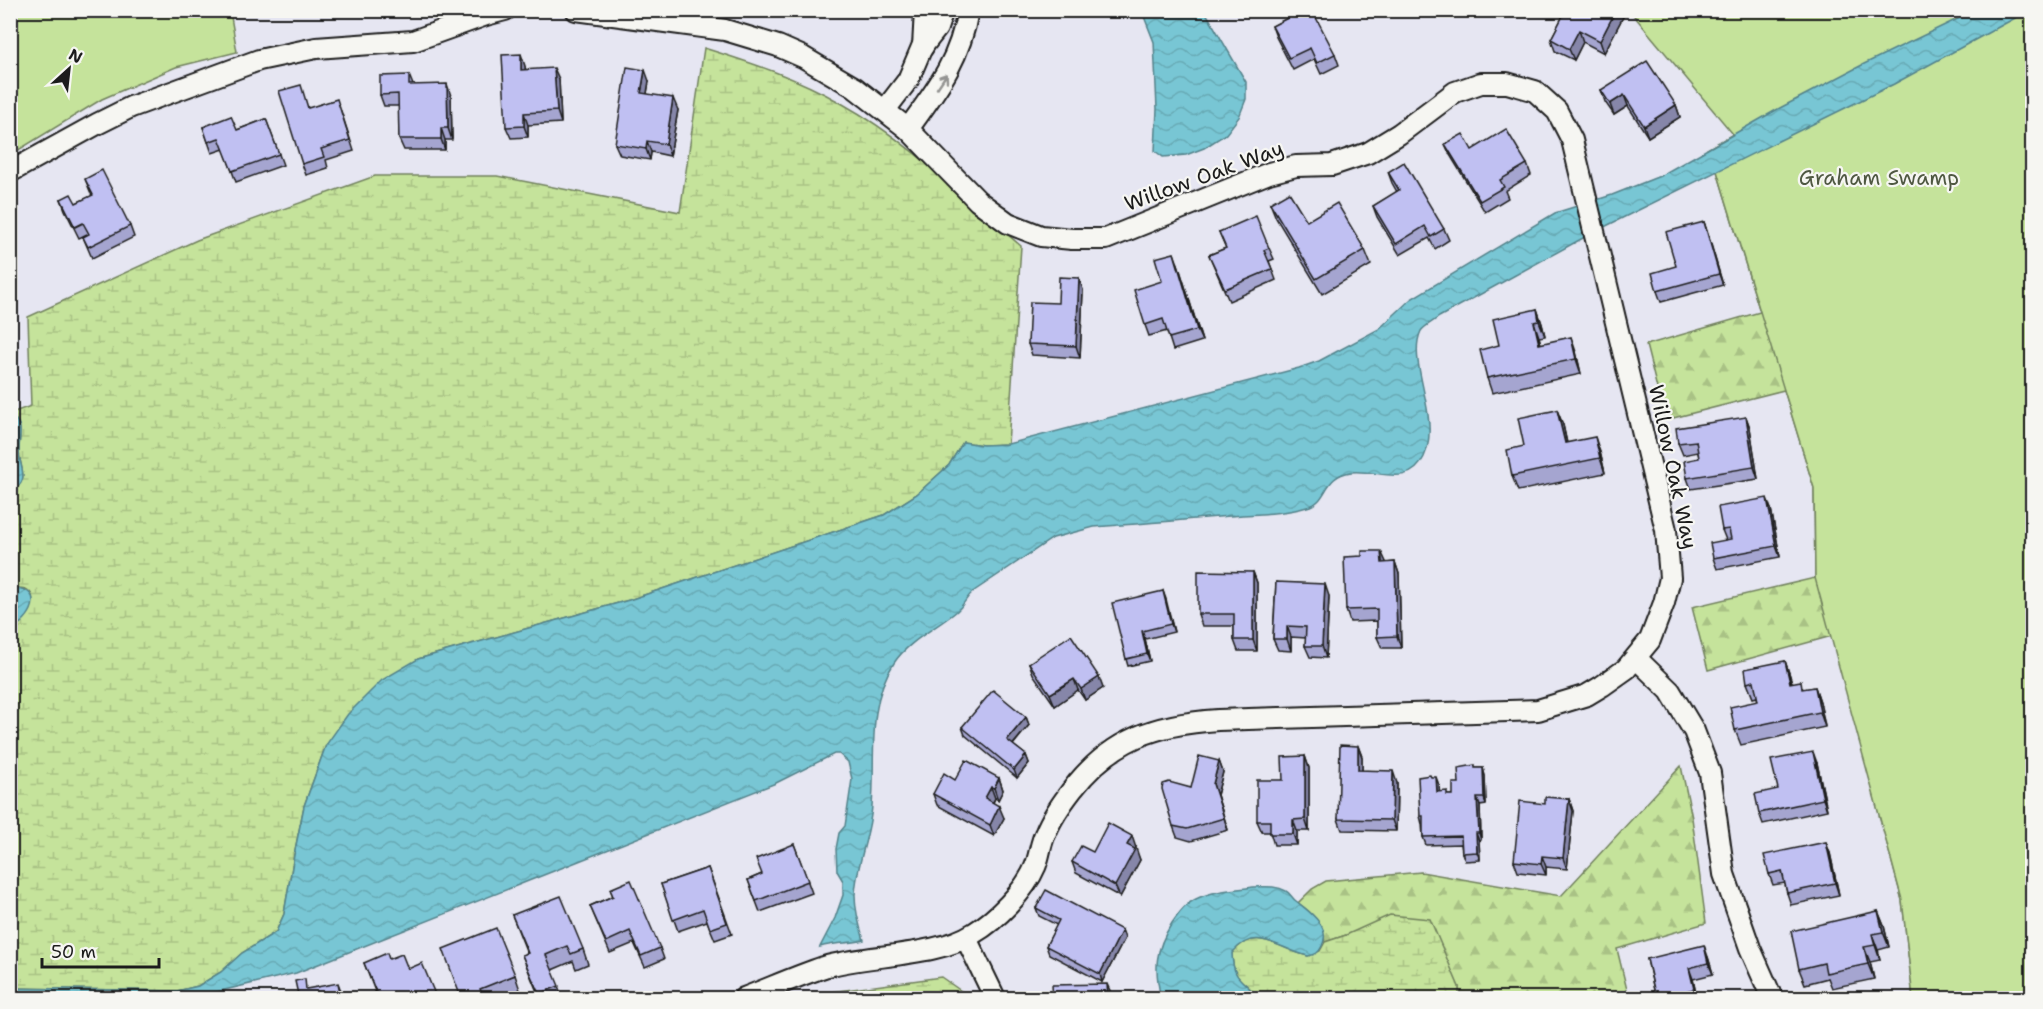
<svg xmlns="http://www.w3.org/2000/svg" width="2043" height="1009" font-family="'Shantell Sans',sans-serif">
	<defs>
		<pattern id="forest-firs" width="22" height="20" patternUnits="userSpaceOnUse" patternTransform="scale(1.5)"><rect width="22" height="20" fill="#c5e39b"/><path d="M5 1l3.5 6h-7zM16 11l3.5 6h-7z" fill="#a9c285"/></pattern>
		<pattern id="wetland-marsh" width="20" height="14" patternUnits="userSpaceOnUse" patternTransform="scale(1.5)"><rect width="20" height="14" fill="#c5e39b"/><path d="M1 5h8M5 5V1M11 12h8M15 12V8" fill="none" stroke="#a9c285"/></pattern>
		<pattern id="water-waves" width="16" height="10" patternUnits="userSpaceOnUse" patternTransform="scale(1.5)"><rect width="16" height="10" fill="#78c6d4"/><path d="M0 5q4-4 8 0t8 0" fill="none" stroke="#67aab5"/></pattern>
	</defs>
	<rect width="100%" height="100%" fill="#e6e6f2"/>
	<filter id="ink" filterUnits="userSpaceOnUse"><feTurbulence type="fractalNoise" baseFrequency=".0167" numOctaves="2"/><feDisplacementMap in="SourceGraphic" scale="12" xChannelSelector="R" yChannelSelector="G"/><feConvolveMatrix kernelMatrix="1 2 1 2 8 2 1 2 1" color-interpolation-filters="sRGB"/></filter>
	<g filter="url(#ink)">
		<g fill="url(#forest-firs)" stroke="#70805c" stroke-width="1.5">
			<polygon points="1717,171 1848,239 1913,998 1902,900 1832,636 1708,670 1692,607 1815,578 1814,488 1784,390 1665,420 1646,345 1760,312"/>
			<path d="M1681 766 1692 818 1706 923 1617 949 1629 998H1459V987L1346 935 1325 942C1322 923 1313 913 1298 903L1312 889 1326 881 1421 872 1561 896Z"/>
		</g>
		<g fill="url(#wetland-marsh)" stroke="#70805c" stroke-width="1.5">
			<path d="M704 48C752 63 798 78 841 103 908 140 964 197 1021 246L1008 444 983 445 963 442 949 465 917 494 884 515 629 600 418 659 326 745 304 806 294 855 284 914 276 932 242 953 221 972 198 986 177 991 11 988V629C34 618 45 582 11 589L10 493C32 478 19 469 19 450 19 435 24 426 11 415V413L31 406 28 317 197 240 375 176H497L680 212Z"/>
			<path d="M1390 915 1430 919 1459 987V998H1258C1244 977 1233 985 1232 953 1256 924 1280 950 1308 956L1320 951 1325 942 1346 935Z"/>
			<polygon points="941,977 971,998 802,998 802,996"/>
		</g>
		<g fill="#c5e39b" stroke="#70805c" stroke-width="1.5">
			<polygon points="11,10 230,11 237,52 176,67 102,99 12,154"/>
			<polygon points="1630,11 2032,11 2032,998 1913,998 1902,900 1815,578 1814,488 1717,171 1707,149 1733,134"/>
		</g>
		<g fill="url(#water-waves)" stroke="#53828a" stroke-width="1.5">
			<polygon points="1139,11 1205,11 1246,82 1246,99 1239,117 1226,134 1204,148 1186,155 1163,157 1155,151 1157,109 1154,42 1143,14"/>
			<path d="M1974 11H2028L1894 84 1594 232 1439 317C1434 321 1424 326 1421 331 1406 362 1442 417 1424 457 1409 489 1378 469 1351 472 1322 476 1329 502 1307 507 1283 514 1255 514 1230 516 1185 520 1139 524 1094 527L1053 538 974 591C965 598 964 605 957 611 937 628 908 641 894 663 866 705 876 758 872 806 870 836 856 865 855 895 855 911 859 925 864 940 850 944 835 942 820 947L835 918 843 895V881L837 871 836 849 839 833 845 826 852 779 848 762 839 754H834L776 783 296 973 212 993 198 998H11V988L177 991 198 986 221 972 242 953 276 932 284 914 294 855 304 806 326 745 348 714 382 680 418 659 629 600 884 515 917 494 949 465 963 442 983 445 1008 444 1299 368 1319 361 1379 329 1411 299 1555 213 1612 195 1660 176 1778 109 1864 64Z"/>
			<path d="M11 415C25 426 19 435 19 450 19 470 32 478 11 493Z"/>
			<path d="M14 588C47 589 31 621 11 629V589Z"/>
			<path d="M1253 887C1263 887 1276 885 1286 891 1290 893 1292 898 1296 901 1308 911 1332 926 1322 946 1319 953 1315 955 1308 956 1280 950 1256 924 1232 953 1233 983 1244 978 1258 998H1161C1154 968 1155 950 1172 923 1179 913 1186 903 1198 898 1215 890 1235 890 1253 887Z"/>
		</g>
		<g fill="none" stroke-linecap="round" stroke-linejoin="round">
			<g stroke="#1c1c1c" stroke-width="24">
				<g id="minor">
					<path d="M576 10 725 30 778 46 803 57 854 87 908 129 978 201 1008 223 1041 236 1072 239H1106L1269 173 1296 166 1332 165 1368 153 1399 134 1455 92 1481 83H1507L1535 91 1557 111 1572 140 1666 530 1670 578 1664 603 1650 640 1626 669 1602 686 1587 695 1538 710 1218 720C1155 724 1111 739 1072 790 1062 803 1052 817 1046 832 1040 843 1040 856 1035 867 1025 891 996 920 974 933 937 957 868 954 824 967 797 976 770 988 744 998"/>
					<polyline points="923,47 925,10"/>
					<polyline points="885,110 908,80 922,47 937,28 943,10"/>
					<path d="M908 129C937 89 960 60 968 10"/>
					<polyline points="10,172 97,124 131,107 259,60 316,48 413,41 486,15 505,10"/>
					<polyline points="1637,659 1670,691 1694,731 1710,773 1724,874 1750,948 1772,998"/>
					<polyline points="966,938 995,998"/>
				</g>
			</g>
			<use href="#minor" stroke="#f6f6f2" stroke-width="20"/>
		</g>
		<g fill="#a5a5d0" stroke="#1c1c1c" stroke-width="1.5">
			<polygon points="1289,10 1335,54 1339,65 1321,74 1314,59 1293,70 1276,37 1272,26 1291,16"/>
			<polygon points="1566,10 1624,10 1625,13 1604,53 1583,42 1574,60 1555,51 1551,39"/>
			<polygon points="525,66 525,69 559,79 561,123 528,125 528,137 511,138 506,127"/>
			<polygon points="409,75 413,85 451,96 452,140 445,140 445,150 404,150 399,139 399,106 384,106 380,95"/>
			<polygon points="649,81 647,94 678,110 670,156 651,152 650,160 620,155 615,144"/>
			<polygon points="1601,90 1676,105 1680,117 1648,137 1628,106 1614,115 1605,102"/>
			<polygon points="308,108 341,111 354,151 326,160 328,168 306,175 302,164"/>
			<polygon points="266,119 283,165 236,182 224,149 212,153 203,127 237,130"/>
			<polygon points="1445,144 1527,164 1531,175 1505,191 1508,198 1485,212 1450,155"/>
			<polygon points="1388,172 1444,229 1449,240 1435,249 1429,238 1400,255 1377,217 1373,206 1397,192 1392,183"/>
			<polygon points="85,179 130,226 134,237 92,258 83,237 87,234 79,238 65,210 61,199 76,203 92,196"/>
			<polygon points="1270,203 1365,250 1371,265 1322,294 1276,218"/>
			<polygon points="1704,222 1723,285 1661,302 1657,291 1676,266"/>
			<polygon points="1219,232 1269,248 1274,259 1269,261 1276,280 1229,301 1209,255 1226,248"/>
			<polygon points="1178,264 1202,341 1173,350 1167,331 1149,336 1145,325 1162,281"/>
			<polygon points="1079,278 1083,290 1080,358 1032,355 1028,344"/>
			<polygon points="1537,309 1542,324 1545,336 1539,337 1541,344 1576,352 1581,374 1492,393 1487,378 1499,345"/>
			<polygon points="1557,410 1563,425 1567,443 1600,452 1605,473 1518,491 1512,476 1524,446"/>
			<polygon points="1746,417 1750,428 1758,479 1691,489 1687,478 1699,458 1698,452 1683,455 1678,443"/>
			<polygon points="1771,509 1780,557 1717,569 1713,558 1726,540 1722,530"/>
			<polygon points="1395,562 1399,574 1401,648 1382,648 1377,637 1377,621 1350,622 1346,610 1386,563"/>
			<polygon points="1253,572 1257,583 1257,651 1238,651 1234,640 1234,626 1202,626 1198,614"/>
			<polygon points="1276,582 1329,596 1326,658 1310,657 1305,646 1306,638 1291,637 1291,651 1278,650 1273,639"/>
			<polygon points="1163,591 1174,632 1145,639 1150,661 1128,666 1126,659"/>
			<polygon points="1785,661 1792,682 1804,689 1815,687 1820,702 1825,727 1741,745 1735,730 1758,701 1757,697 1753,698 1747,683"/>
			<polygon points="1029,663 1103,688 1085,700 1078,690 1055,706 1033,674"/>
			<polygon points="1026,717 1029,725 1013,745 1026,755 1029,763 1017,778 965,735 962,727"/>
			<polygon points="1358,746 1362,757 1362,771 1397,783 1396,831 1342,830 1338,819"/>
			<polygon points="1305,756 1309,768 1309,831 1297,831 1297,845 1274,845 1270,832 1262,832 1257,821 1283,780"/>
			<polygon points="1219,761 1223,772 1217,795 1228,830 1191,841 1177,837 1173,826 1191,788"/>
			<polygon points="1817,763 1827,810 1763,824 1759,813 1778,789"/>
			<polygon points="1476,768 1483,768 1485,776 1486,805 1480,806 1481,840 1479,841 1480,860 1465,861 1462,853 1461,844 1426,845 1423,837 1422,824 1420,816 1431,777 1439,785 1439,792 1448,795 1453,795 1459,783"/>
			<polygon points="999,778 1003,790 998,800 995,798 993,803 1004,818 994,836 937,805 933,794 955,780"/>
			<polygon points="1569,799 1573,811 1567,869 1546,867 1546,875 1518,872 1514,861"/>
			<polygon points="794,844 812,893 760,912 748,880 762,874"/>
			<polygon points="1136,847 1135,849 1140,860 1120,897 1076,873 1072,862 1093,852"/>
			<polygon points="1830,853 1839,895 1791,905 1787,893 1785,883 1773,885 1769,874"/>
			<polygon points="708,868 732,934 715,940 707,921 678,931 661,884"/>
			<polygon points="610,889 660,948 664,959 645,967 634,943 610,953 590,906 613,896"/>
			<polygon points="1036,908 1122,930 1125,938 1102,982 1049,954 1046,946 1057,925 1039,916"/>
			<polygon points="1878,911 1884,926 1889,947 1878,950 1880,960 1870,962 1874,979 1832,988 1828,978 1805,984 1799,969"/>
			<polygon points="512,915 583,949 588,964 576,969 573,961 552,970 563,999 540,999 522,955 527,953"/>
			<polygon points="1708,957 1713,974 1693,979 1697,999 1656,999 1647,959"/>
			<polygon points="389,959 408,969 437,999 378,999 364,963"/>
			<polygon points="515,975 520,990 498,999 458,999 460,995"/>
		</g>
		<g fill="#8686a9" stroke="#1c1c1c" stroke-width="1.5">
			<polygon points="1616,10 1624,10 1625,13 1604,53 1600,41"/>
			<polygon points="1579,30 1583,42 1574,60 1569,49"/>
			<polygon points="521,54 525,66 526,81 521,70"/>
			<polygon points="554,68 559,79 561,123 557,111"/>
			<polygon points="645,70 649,81 645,105 641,93"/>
			<polygon points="447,84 451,96 452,140 448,128"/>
			<polygon points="1624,95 1628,106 1614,115 1610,104"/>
			<polygon points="673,98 678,110 670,156 666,144"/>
			<polygon points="1676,105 1680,117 1648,137 1644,126"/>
			<polygon points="524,113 528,125 528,137 524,126"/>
			<polygon points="441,128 445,140 445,150 441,139"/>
			<polygon points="647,141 651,152 650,160 646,149"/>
			<polygon points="1704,222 1708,234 1723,285 1719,274"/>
			<polygon points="1174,253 1178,264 1202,341 1197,330"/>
			<polygon points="1079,278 1083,290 1080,358 1076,346"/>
			<polygon points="1537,309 1542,324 1545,336 1539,321"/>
			<polygon points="1534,322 1539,337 1544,359 1539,344"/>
			<polygon points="1571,337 1576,352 1581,374 1576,359"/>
			<polygon points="1557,410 1563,425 1570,458 1565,443"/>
			<polygon points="1746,417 1750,428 1758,479 1754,467"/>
			<polygon points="1595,437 1600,452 1605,473 1600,458"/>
			<polygon points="1767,498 1771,509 1780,557 1776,546"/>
			<polygon points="1381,551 1386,562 1386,574 1382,563"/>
			<polygon points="1395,562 1399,574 1401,648 1397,636"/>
			<polygon points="1253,572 1257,583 1257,651 1253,640"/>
			<polygon points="1325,584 1329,596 1326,658 1322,646"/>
			<polygon points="1163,591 1166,599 1174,632 1171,624"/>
			<polygon points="1287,626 1291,637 1291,651 1287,639"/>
			<polygon points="1142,631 1145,639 1150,661 1147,654"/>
			<polygon points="1785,661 1790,676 1795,698 1790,683"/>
			<polygon points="1099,677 1103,688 1085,700 1081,689"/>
			<polygon points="1074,679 1078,690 1055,706 1050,694"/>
			<polygon points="1815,687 1820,702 1825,727 1820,712"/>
			<polygon points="1026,717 1029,725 1010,748 1007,740"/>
			<polygon points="1358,746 1362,757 1362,782 1358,770"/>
			<polygon points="1813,752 1817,763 1827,810 1823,799"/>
			<polygon points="1026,755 1029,763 1017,778 1014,770"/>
			<polygon points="1305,756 1309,768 1309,831 1305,819"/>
			<polygon points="1219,761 1223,772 1217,795 1228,830 1213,784"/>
			<polygon points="1483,768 1485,776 1486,805 1484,798"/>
			<polygon points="1393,771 1397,783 1396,831 1392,820"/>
			<polygon points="1436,777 1439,785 1440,799 1437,792"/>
			<polygon points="999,778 1003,790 998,800 994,788"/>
			<polygon points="991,787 995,798 989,810 985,798"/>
			<polygon points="1477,798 1480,806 1481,840 1479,833"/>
			<polygon points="1569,799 1573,811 1567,869 1563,858"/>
			<polygon points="999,806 1004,818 994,836 990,825"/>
			<polygon points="1293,820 1297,831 1297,845 1293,834"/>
			<polygon points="1476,833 1479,841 1480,860 1477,852"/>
			<polygon points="1132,836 1140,860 1120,897 1115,886 1127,845"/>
			<polygon points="1826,842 1830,853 1839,895 1835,883"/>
			<polygon points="1542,856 1546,867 1546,875 1541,864"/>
			<polygon points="1878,911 1884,926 1889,947 1883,932"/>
			<polygon points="1122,930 1125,938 1102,982 1100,974"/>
			<polygon points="1872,934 1878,950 1880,960 1875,945"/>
			<polygon points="1704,945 1708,957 1713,974 1708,963"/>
			<polygon points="1864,947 1870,962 1874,979 1868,964"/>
			<polygon points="1689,968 1693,979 1697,999 1694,989"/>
			<polygon points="338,983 344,999 341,999 341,997"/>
			<polygon points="1107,984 1112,995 1112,999 1108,999"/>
		</g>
		<g fill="#c0c0f2" stroke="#1c1c1c" stroke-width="1.5">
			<polygon points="1289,10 1312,10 1335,54 1317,63 1310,48 1289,58 1272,26 1292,16"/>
			<polygon points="1566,10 1616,10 1600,41 1579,30 1569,49 1551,39"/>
			<polygon points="521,54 521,70 554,68 557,111 524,113 524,126 506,127 502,55"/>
			<polygon points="1647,61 1676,105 1644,126 1624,95 1610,104 1601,90"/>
			<polygon points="627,67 645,70 641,93 673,98 666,144 647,141 646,149 615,144"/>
			<polygon points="409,75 409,85 447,84 448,128 441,128 441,139 399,139 398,94 380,95 380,76"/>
			<polygon points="301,85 308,108 337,99 350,140 321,149 324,157 302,164 279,91"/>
			<polygon points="231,116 237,130 266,119 279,154 232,171 219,138 208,142 203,127"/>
			<polygon points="1506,129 1527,164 1500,180 1504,187 1480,201 1445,144 1463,134 1472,150"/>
			<polygon points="1404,162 1444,229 1431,237 1425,226 1396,244 1373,206 1399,190 1388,172"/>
			<polygon points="102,170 130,226 88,247 83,237 89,234 83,223 75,227 61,199 71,194 76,203 93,195 85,179"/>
			<polygon points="1289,192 1307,221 1337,203 1365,250 1316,279 1270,203"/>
			<polygon points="1256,216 1269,248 1264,250 1272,269 1225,289 1209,255 1226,248 1219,232"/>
			<polygon points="1704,222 1719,274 1657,291 1652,273 1676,266 1666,232"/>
			<polygon points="1174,253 1197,330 1169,338 1163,319 1145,325 1134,290 1162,281 1155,258"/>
			<polygon points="1059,277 1079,278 1076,346 1028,344 1030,302 1058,303"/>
			<polygon points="1537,309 1539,321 1534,322 1539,344 1571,337 1576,359 1487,378 1480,350 1499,345 1493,319"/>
			<polygon points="1557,410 1565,443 1595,437 1600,458 1512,476 1507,450 1524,446 1518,418"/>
			<polygon points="1746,417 1754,467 1687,478 1684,461 1699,458 1696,441 1678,443 1676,428"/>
			<polygon points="1767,498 1776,546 1713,558 1710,543 1731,539 1729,529 1722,530 1718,507"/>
			<polygon points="1362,551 1381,551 1382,563 1395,562 1397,636 1377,637 1377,609 1346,610 1344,557 1362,556"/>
			<polygon points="1198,571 1253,572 1253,640 1234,640 1234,614 1198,614"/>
			<polygon points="1276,582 1325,584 1322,646 1305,646 1306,627 1287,626 1287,639 1273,639"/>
			<polygon points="1163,591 1171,624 1142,631 1147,654 1126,659 1112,603"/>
			<polygon points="1071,635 1099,677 1081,689 1074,679 1050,694 1029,663"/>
			<polygon points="1785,661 1790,683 1801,681 1802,689 1815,687 1820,712 1735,730 1730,707 1758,701 1754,681 1747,683 1745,669"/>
			<polygon points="993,690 1026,717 1007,740 1026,755 1014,770 962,727"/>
			<polygon points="1340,745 1358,746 1358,770 1393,771 1392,820 1338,819"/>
			<polygon points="1813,752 1823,799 1759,813 1755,794 1778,789 1771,760"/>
			<polygon points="1199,756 1219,761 1213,784 1224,818 1187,829 1173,826 1162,789 1163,784 1169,782 1191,788"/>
			<polygon points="1305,756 1305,819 1293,820 1293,834 1270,834 1270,821 1257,821 1257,780 1283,780 1282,757"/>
			<polygon points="966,760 999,778 994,788 991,787 985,798 999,806 990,825 933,794 944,773 955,780"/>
			<polygon points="1475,765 1475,768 1483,768 1484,798 1477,798 1479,833 1476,833 1477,852 1462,853 1461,836 1423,837 1423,816 1420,816 1418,777 1430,775 1431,777 1436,777 1437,792 1447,791 1447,795 1453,795 1453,783 1459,783 1458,768"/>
			<polygon points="1545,797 1569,799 1563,858 1542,856 1541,864 1514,861 1520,801 1545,804"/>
			<polygon points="1108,823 1132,836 1127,845 1135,849 1115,886 1072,862 1081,846 1093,852"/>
			<polygon points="1826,842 1835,883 1787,893 1782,871 1769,874 1764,855"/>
			<polygon points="794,844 808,881 756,901 748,880 762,874 756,859"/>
			<polygon points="708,868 727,923 710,929 703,909 673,920 661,884"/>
			<polygon points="631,880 660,948 641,956 630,931 606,942 590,906 613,896 610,889"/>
			<polygon points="1046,890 1122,930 1100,974 1046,946 1059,920 1036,908"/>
			<polygon points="561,896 583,949 571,954 567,946 546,955 559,986 539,994 522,955 528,953 512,915"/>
			<polygon points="1878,911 1883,932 1872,934 1875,945 1864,947 1868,964 1826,973 1824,963 1799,969 1791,931"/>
			<polygon points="496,928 515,975 480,989 484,999 458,999 457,996 460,995 443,949"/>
			<polygon points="1704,945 1708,963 1689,968 1694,989 1656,998 1647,959"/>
			<polygon points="387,953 389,959 402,954 408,969 422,963 437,999 379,999 364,963"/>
			<polygon points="305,979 306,989 338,983 341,997 333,999 299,999 295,981"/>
			<polygon points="1107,984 1108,999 1053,999 1052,985"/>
		</g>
		<defs><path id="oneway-shaft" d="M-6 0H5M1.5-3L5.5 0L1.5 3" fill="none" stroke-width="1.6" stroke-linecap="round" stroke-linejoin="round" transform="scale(1.5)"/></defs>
		<use stroke="#949492" href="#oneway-shaft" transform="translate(942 81) rotate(-56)"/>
	</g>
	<g text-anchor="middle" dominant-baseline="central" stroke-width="4.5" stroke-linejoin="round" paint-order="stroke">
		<g font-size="21" fill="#1c1c1c" stroke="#f6f6f2">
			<text transform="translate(1204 176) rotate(-20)">Willow Oak Way</text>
			<text transform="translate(1673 467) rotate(78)">Willow Oak Way</text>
		</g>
		<g font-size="21" fill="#4f5842" stroke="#f6f6f2">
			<text x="1879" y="178">Graham Swamp</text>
		</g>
	</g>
	<rect width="2043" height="1009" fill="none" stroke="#f6f6f2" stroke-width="36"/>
	<rect x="18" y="18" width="2007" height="973" fill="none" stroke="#1c1c1c" stroke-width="2" filter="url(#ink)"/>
	<g transform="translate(69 69) rotate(27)" stroke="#f6f6f2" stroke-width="4.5" paint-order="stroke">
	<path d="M0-4.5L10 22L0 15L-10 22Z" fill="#1c1c1c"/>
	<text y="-9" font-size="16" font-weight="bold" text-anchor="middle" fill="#1c1c1c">N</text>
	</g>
	<path d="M42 958v9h117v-9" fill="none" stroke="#1c1c1c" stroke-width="3"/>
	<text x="51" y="958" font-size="18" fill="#1c1c1c" stroke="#f6f6f2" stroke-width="4.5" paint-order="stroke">50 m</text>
</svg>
